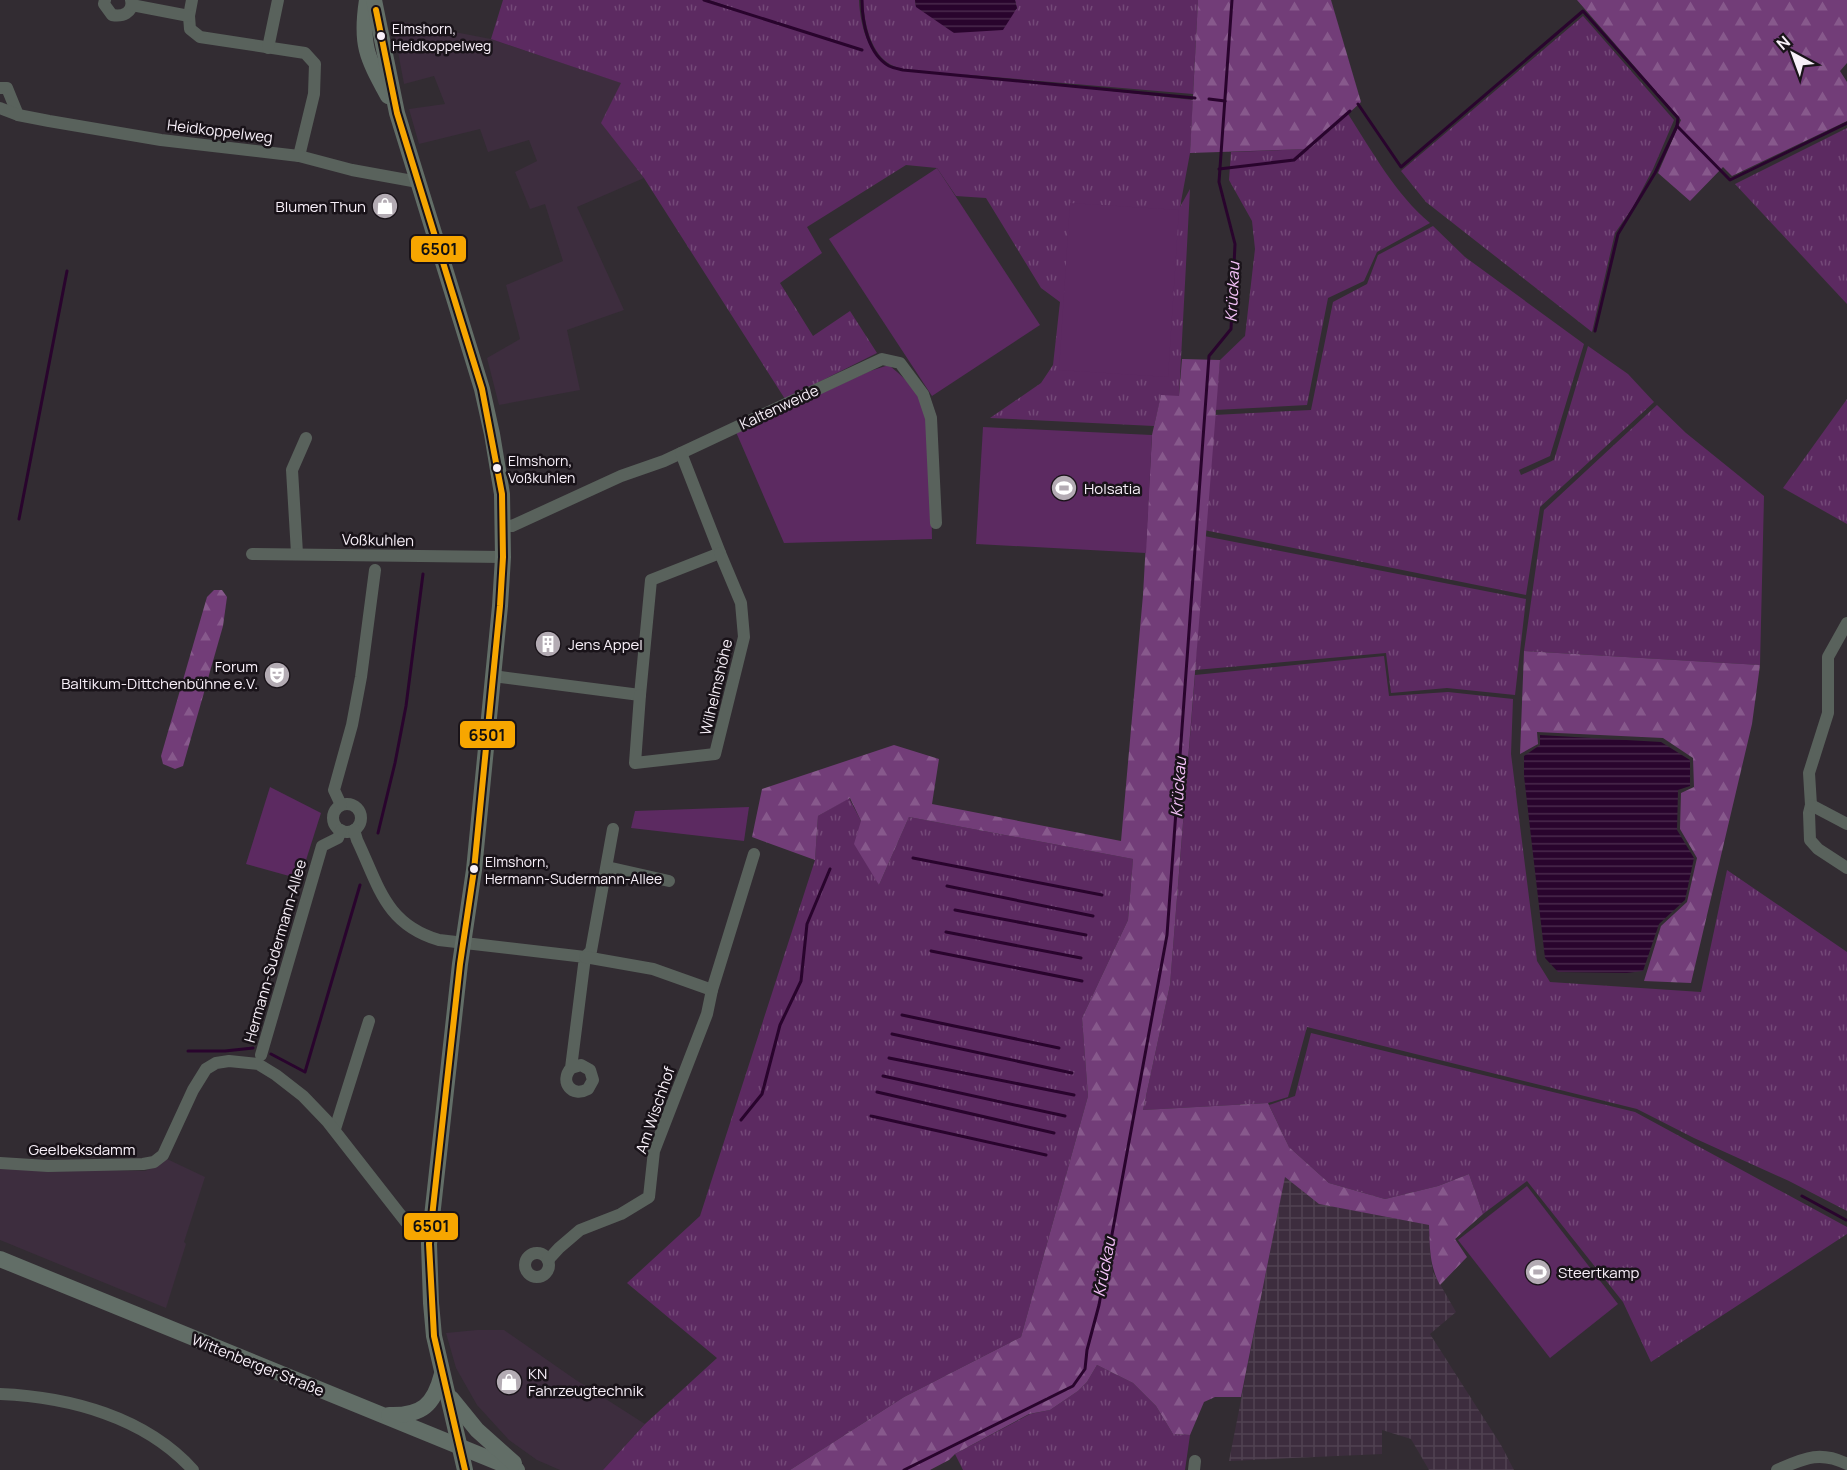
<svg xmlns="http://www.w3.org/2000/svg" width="1847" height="1470" font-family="Manrope,sans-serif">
	<defs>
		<pattern id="industrial-grid" width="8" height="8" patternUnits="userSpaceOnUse" patternTransform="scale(1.5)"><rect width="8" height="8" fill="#3d2d3e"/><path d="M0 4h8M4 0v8" fill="none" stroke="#504251"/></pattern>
		<pattern id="grass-tufts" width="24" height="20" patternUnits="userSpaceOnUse" patternTransform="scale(1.5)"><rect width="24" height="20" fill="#5c2a61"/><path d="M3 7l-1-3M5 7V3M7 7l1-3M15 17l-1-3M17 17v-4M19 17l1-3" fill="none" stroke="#744978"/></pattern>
		<pattern id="forest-firs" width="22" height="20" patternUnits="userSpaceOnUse" patternTransform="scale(1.5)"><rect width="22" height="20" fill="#723d78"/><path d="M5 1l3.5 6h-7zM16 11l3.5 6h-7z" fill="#87598c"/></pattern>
		<pattern id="water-rules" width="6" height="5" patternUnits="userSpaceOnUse" patternTransform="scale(1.5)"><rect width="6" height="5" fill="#29042d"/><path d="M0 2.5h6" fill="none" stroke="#49294c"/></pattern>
	</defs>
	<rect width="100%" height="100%" fill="#322c32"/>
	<g fill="#3d2d3e">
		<polygon points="392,20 491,39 622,83 602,123 644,178 577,207 624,310 567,330 580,390 499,405 487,358 520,339 506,285 563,261 545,204 530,209 515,172 537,161 529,140 488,152 480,129 419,144 409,109 445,104 434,76 404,84"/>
		<polygon points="167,1159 205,1177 184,1242 186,1244 166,1308 0,1240 0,1168 145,1171 157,1166"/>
		<polygon points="477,1330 504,1330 576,1380 645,1424 603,1470 560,1470 537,1460 509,1440 477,1405 456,1368 446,1333"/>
	</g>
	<polygon fill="url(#industrial-grid)" points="1285,1176 1320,1204 1429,1225 1430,1253 1433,1272 1456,1312 1430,1334 1501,1445 1514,1470 1429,1470 1411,1439 1382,1430 1382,1454 1229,1461"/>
	<g fill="url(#grass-tufts)">
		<path d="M503 0H706L742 11 709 0H859C860 27 870 65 901 69 898 67 892 66 888 63 870 51 864 21 863 0H915L916 7 1017 9 1015 0H1198L1193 94 958 74 1193 100 1190 153 1180 207 1190 189 1179 396H1161L1154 426 990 418 1041 383 1053 365 1060 302 1041 288 986 198 956 196 937 168 906 165 807 227 822 253 780 283 813 336 850 311 877 353 785 399 644 178 601 123 621 83 491 39Z"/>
		<polygon points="1583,16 1674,120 1653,169 1633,207 1615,233 1592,332 1426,202 1401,171"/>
		<path d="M1348 114C1372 151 1396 195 1430 223L1377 252 1364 281 1328 298 1307 405 1215 410 1220 360 1245 336 1255 249 1252 221 1229 180 1231 152 1310 149Z"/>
		<polygon points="1847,128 1847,304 1735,184"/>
		<polygon points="1433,226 1465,257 1584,344 1550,456 1519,470 1521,475 1554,460 1588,346 1628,374 1654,402 1540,507 1526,595 1204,530 1214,415 1311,410 1333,302 1367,284 1378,255"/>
		<polygon points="1847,399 1847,524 1783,488"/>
		<polygon points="1657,405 1686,433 1764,496 1760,665 1524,651 1544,510"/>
		<polygon points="1204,536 1526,599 1515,695 1447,688 1391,693 1386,653 1195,670"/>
		<polygon points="1384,656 1389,696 1448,692 1513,699 1511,754 1537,961 1550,982 1701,992 1727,870 1847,952 1847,1211 1789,1181 1694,1138 1637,1109 1307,1027 1288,1097 1268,1103 1143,1110 1170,985 1195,675"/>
		<polygon points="849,798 861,821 879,885 909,817 1133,859 1128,920 1082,1018 1088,1096 1021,1337 904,1397 790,1470 603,1470 645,1424 717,1358 627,1283 700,1216 815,860 818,816"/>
		<polygon points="1311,1033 1635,1112 1847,1227 1847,1234 1651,1362 1623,1302 1527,1181 1483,1214 1469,1174 1438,1186 1385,1199 1329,1183 1289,1147 1269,1105 1295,1096"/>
		<polygon points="1097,1365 1133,1383 1156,1406 1173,1434 1190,1435 1185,1470 963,1470 955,1454 1030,1414 1050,1410 1078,1391 1087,1382"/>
	</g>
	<g fill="url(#forest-firs)">
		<polygon points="1198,0 1331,0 1361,102 1310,149 1190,153"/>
		<polygon points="1577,0 1847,0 1847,63 1840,71 1847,82 1847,121 1732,176 1723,167 1690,201 1658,173 1681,120"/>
		<path d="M1182 359 1220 360 1170 985 1143 1110 1268 1103 1289 1147 1329 1183 1385 1199 1438 1186 1469 1174 1483 1214 1455 1239 1467 1257 1440 1285C1429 1265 1430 1247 1429 1225L1319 1204 1285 1177 1241 1397H1215L1204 1402 1190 1435 1173 1434 1156 1406 1133 1383 1097 1365 1087 1382 1078 1391 1050 1410 1029 1414 955 1454 949 1460 930 1470H790L904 1397 1021 1337 1088 1096 1082 1018 1128 920 1133 859 909 817 879 885 854 844 861 821 850 798 818 816 815 860 752 837 762 789 894 745 939 759 932 804 1121 841 1143 595 1152 435 1161 395 1179 396Z"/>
		<polygon points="214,590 222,590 227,597 223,626 183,766 175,769 163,764 161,756 207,597"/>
		<polygon points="1524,651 1760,665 1752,724 1691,983 1644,981 1661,926 1687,902 1697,858 1680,829 1681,793 1694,787 1693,758 1663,738 1537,732 1538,744 1520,754"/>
	</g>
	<g fill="#5c2a61">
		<polygon points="937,168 1040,325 932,396 829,239"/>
		<polygon points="1070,203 1179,210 1168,377 1059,370"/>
		<path d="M889 365C899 374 911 383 918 396 935 425 931 503 932 539L784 543 736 432 870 371Z"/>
		<polygon points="983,427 1152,435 1146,553 976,544"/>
		<polygon points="270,787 321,813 300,879 246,864"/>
		<polygon points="749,807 744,841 631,828 635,811"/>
		<polygon points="1527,1186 1618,1304 1550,1358 1458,1240"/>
	</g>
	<g fill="url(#water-rules)">
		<polygon points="915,0 1015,0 1017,8 1003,30 954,33 916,7"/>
		<polygon points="1540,735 1661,742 1690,760 1690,786 1678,790 1677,830 1694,858 1685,900 1659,924 1643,971 1627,973 1558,972 1545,958 1524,776 1524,756 1540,745"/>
	</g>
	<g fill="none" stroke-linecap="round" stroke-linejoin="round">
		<g stroke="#29042d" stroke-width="3">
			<polyline points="704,0 862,50"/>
			<path d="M862 0C862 22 868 54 889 66 893 68 899 69 903 70L1195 98"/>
			<polyline points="1209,99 1225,101"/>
			<polyline points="1358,104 1401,167 1583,11 1678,118 1677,126 1730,180 1847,123"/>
			<polyline points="1219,169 1294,160 1350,111"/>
			<polyline points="1595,331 1618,234 1655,173 1677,126"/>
			<polyline points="19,519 67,271"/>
			<polyline points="378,833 395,763 406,706 423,574"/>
			<polyline points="913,858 1102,895"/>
			<polyline points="947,886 1093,916"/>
			<polyline points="955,910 1086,935"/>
			<polyline points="946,932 1081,958"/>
			<polyline points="931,951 1082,981"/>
			<polyline points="902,1015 1059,1048"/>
			<polyline points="892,1034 1072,1073"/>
			<polyline points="188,1051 225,1051 253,1048"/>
			<polyline points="271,1054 305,1072 360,885"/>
			<polyline points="889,1058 1074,1095"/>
			<polyline points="883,1076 1065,1116"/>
			<polyline points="877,1092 1054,1133"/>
			<polyline points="871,1116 1046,1155"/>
			<polyline points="741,1120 762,1094 780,1025 801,981 807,924 830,869"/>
			<polyline points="1802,1196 1846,1220"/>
			<polyline points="904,1470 1073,1386 1085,1369 1087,1350 1099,1305 1167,935 1209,356 1231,329 1235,244 1219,182 1232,0"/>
		</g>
		<g stroke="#59625c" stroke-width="12">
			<path d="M105 0 104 4 112 15C122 17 134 13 131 0"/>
			<polyline points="192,0 189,16 190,29 200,37 305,53 315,64 314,94 299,156"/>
			<polyline points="132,5 189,16"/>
			<polyline points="268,48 278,0"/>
			<polyline points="0,88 7,88 18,115"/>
			<polyline points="0,108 18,115 49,121 161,140 299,156 352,170 418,182"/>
			<polyline points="503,525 512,526 621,476 664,461 882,359 900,363 923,394 931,418 936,523"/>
			<polyline points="297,553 292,470 306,438"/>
			<polyline points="252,554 503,557"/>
			<polyline points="1847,623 1828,657 1828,713 1809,773 1811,805 1809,813 1810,840 1818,849 1847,868"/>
			<polyline points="493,676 640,695 651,580 720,553 681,453"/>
			<polyline points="640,695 635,763 715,754 744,637 741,603 720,553"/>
			<circle cx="347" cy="818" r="14"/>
			<polyline points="341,805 334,790 352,725 361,677 375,570"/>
			<polyline points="1811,805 1847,824"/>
			<path d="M354 830 357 840C379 886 385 924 439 940L585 957 571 1068C559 1082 572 1098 588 1089L593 1080 590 1070 581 1065 571 1068"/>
			<polyline points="607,867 669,881"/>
			<polyline points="585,957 591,951 613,829"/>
			<polyline points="585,957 653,969 712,990"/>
			<polyline points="261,1055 322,846 338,838 341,830"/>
			<polyline points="335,1129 369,1021"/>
			<polyline points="0,1163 48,1166 143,1164 154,1162 163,1155 193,1090 206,1069 216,1063 229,1061 258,1064 276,1075 303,1096 327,1121 406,1222 422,1231 430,1232"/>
			<circle cx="537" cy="1265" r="12"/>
			<polyline points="548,1260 559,1248 580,1230 621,1214 649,1197 654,1151 707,1014 712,990 754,854"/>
			<path d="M0 1394C70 1397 145 1417 193 1470"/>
			<polyline points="1194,1470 1195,1461"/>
			<path d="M1777 1470C1803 1459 1819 1450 1847 1464"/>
		</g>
		<g stroke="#626e67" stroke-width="16">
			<path d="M367 0C360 45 367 57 388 96"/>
			<polyline points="374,0 397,113 482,389 492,434 502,494 503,557 500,606 474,870 460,964 429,1244 431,1303 434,1336 465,1470"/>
			<polyline points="0,1259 517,1470"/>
			<polyline points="451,1398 477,1430 514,1463"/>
			<path d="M389 1415C422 1416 434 1405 442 1374"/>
		</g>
		<g stroke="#191319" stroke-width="10">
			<polyline id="bus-1" points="376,10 397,113 482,389 502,494 503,557 500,606 474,870 460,964 429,1244 434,1336 465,1470"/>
		</g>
		<use href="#bus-1" stroke="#f7a600" stroke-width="6"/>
	</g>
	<defs>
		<g id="shop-disc" transform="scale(1.35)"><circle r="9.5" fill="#b3abb3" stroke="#191319"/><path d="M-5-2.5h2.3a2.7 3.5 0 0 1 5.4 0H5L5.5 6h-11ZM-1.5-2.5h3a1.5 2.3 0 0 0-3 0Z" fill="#fff"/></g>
		<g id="stadium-disc" transform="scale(1.35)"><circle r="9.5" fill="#b3abb3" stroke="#191319"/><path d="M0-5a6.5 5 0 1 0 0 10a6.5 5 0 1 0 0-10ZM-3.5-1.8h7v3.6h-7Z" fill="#fff"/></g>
		<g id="building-disc" transform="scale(1.35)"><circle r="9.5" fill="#b3abb3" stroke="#191319"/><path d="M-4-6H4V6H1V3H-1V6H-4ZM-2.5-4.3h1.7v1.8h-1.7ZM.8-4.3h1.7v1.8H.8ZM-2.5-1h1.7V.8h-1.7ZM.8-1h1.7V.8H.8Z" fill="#fff"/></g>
		<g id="theatre-disc" transform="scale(1.35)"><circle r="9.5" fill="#b3abb3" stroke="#191319"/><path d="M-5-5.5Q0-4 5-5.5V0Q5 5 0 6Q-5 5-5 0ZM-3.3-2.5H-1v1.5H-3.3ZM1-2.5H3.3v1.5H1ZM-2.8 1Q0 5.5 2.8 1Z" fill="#fff"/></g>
	</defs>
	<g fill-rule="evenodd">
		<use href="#shop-disc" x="385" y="206"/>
		<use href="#stadium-disc" x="1064" y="488"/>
		<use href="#building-disc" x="548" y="644"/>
		<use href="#theatre-disc" x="277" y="675"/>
		<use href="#stadium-disc" x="1538" y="1272"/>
		<use href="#shop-disc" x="509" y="1382"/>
	</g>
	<g fill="#f8f0f9" stroke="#191319" stroke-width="2">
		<circle cx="381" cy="36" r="5"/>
		<circle cx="497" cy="468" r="5"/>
		<circle cx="474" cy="869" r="5"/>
	</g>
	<g text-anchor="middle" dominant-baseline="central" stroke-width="5" stroke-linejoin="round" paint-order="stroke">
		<g font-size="14" fill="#f8f0f9" stroke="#191319" text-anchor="start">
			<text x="392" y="28">Elmshorn,<tspan x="392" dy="17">Heidkoppelweg</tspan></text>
			<text x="508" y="460">Elmshorn,<tspan x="508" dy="17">Voßkuhlen</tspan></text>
			<text x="485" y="861">Elmshorn,<tspan x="485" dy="17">Hermann-Sudermann-Allee</tspan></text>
		</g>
		<g font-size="15" fill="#f8f0f9" stroke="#191319">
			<text transform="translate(220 131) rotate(7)">Heidkoppelweg</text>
			<text transform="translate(779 407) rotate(-25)">Kaltenweide</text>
			<text transform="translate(378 540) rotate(1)">Voßkuhlen</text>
			<text transform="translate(716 687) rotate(-77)">Wilhelmshöhe</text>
			<text transform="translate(275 951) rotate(-74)">Hermann-Sudermann-Allee</text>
			<text transform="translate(655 1110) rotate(-71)">Am Wischhof</text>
			<text x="82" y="1149">Geelbeksdamm</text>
			<text transform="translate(258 1365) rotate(22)">Wittenberger Straße</text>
		</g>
		<g font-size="15" fill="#f8f0f9" stroke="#191319" text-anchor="start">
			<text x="366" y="206" text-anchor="end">Blumen Thun</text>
			<text x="1084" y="488">Holsatia</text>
			<text x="568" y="644">Jens Appel</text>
			<text x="258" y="666" text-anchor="end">Forum<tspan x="258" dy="17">Baltikum-Dittchenbühne e.V.</tspan></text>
			<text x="1558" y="1272">Steertkamp</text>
			<text x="528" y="1373">KN<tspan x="528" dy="17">Fahrzeugtechnik</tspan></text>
		</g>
		<g font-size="16" font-style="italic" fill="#f4c1f8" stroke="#191319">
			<text transform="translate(1232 292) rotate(-87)">Krückau</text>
			<text transform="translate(1178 787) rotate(-86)">Krückau</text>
			<text transform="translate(1104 1267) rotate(-79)">Krückau</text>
		</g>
	</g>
	<g stroke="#191319" stroke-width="2">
		<rect x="410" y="235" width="57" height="28" rx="6" fill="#f7a600"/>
		<rect x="459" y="720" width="57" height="29" rx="6" fill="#f7a600"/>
		<rect x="403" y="1212" width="56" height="29" rx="6" fill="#f7a600"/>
	</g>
	<g font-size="16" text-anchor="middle" font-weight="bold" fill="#111">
		<text x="439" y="255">6501</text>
		<text x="487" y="741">6501</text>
		<text x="431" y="1232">6501</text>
	</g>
	<g transform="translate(1793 54) rotate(319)" stroke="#191319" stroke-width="4.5" paint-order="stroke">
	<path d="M0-4.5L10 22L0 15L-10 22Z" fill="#f8f0f9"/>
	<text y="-9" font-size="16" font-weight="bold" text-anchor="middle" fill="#f8f0f9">N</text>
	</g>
</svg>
